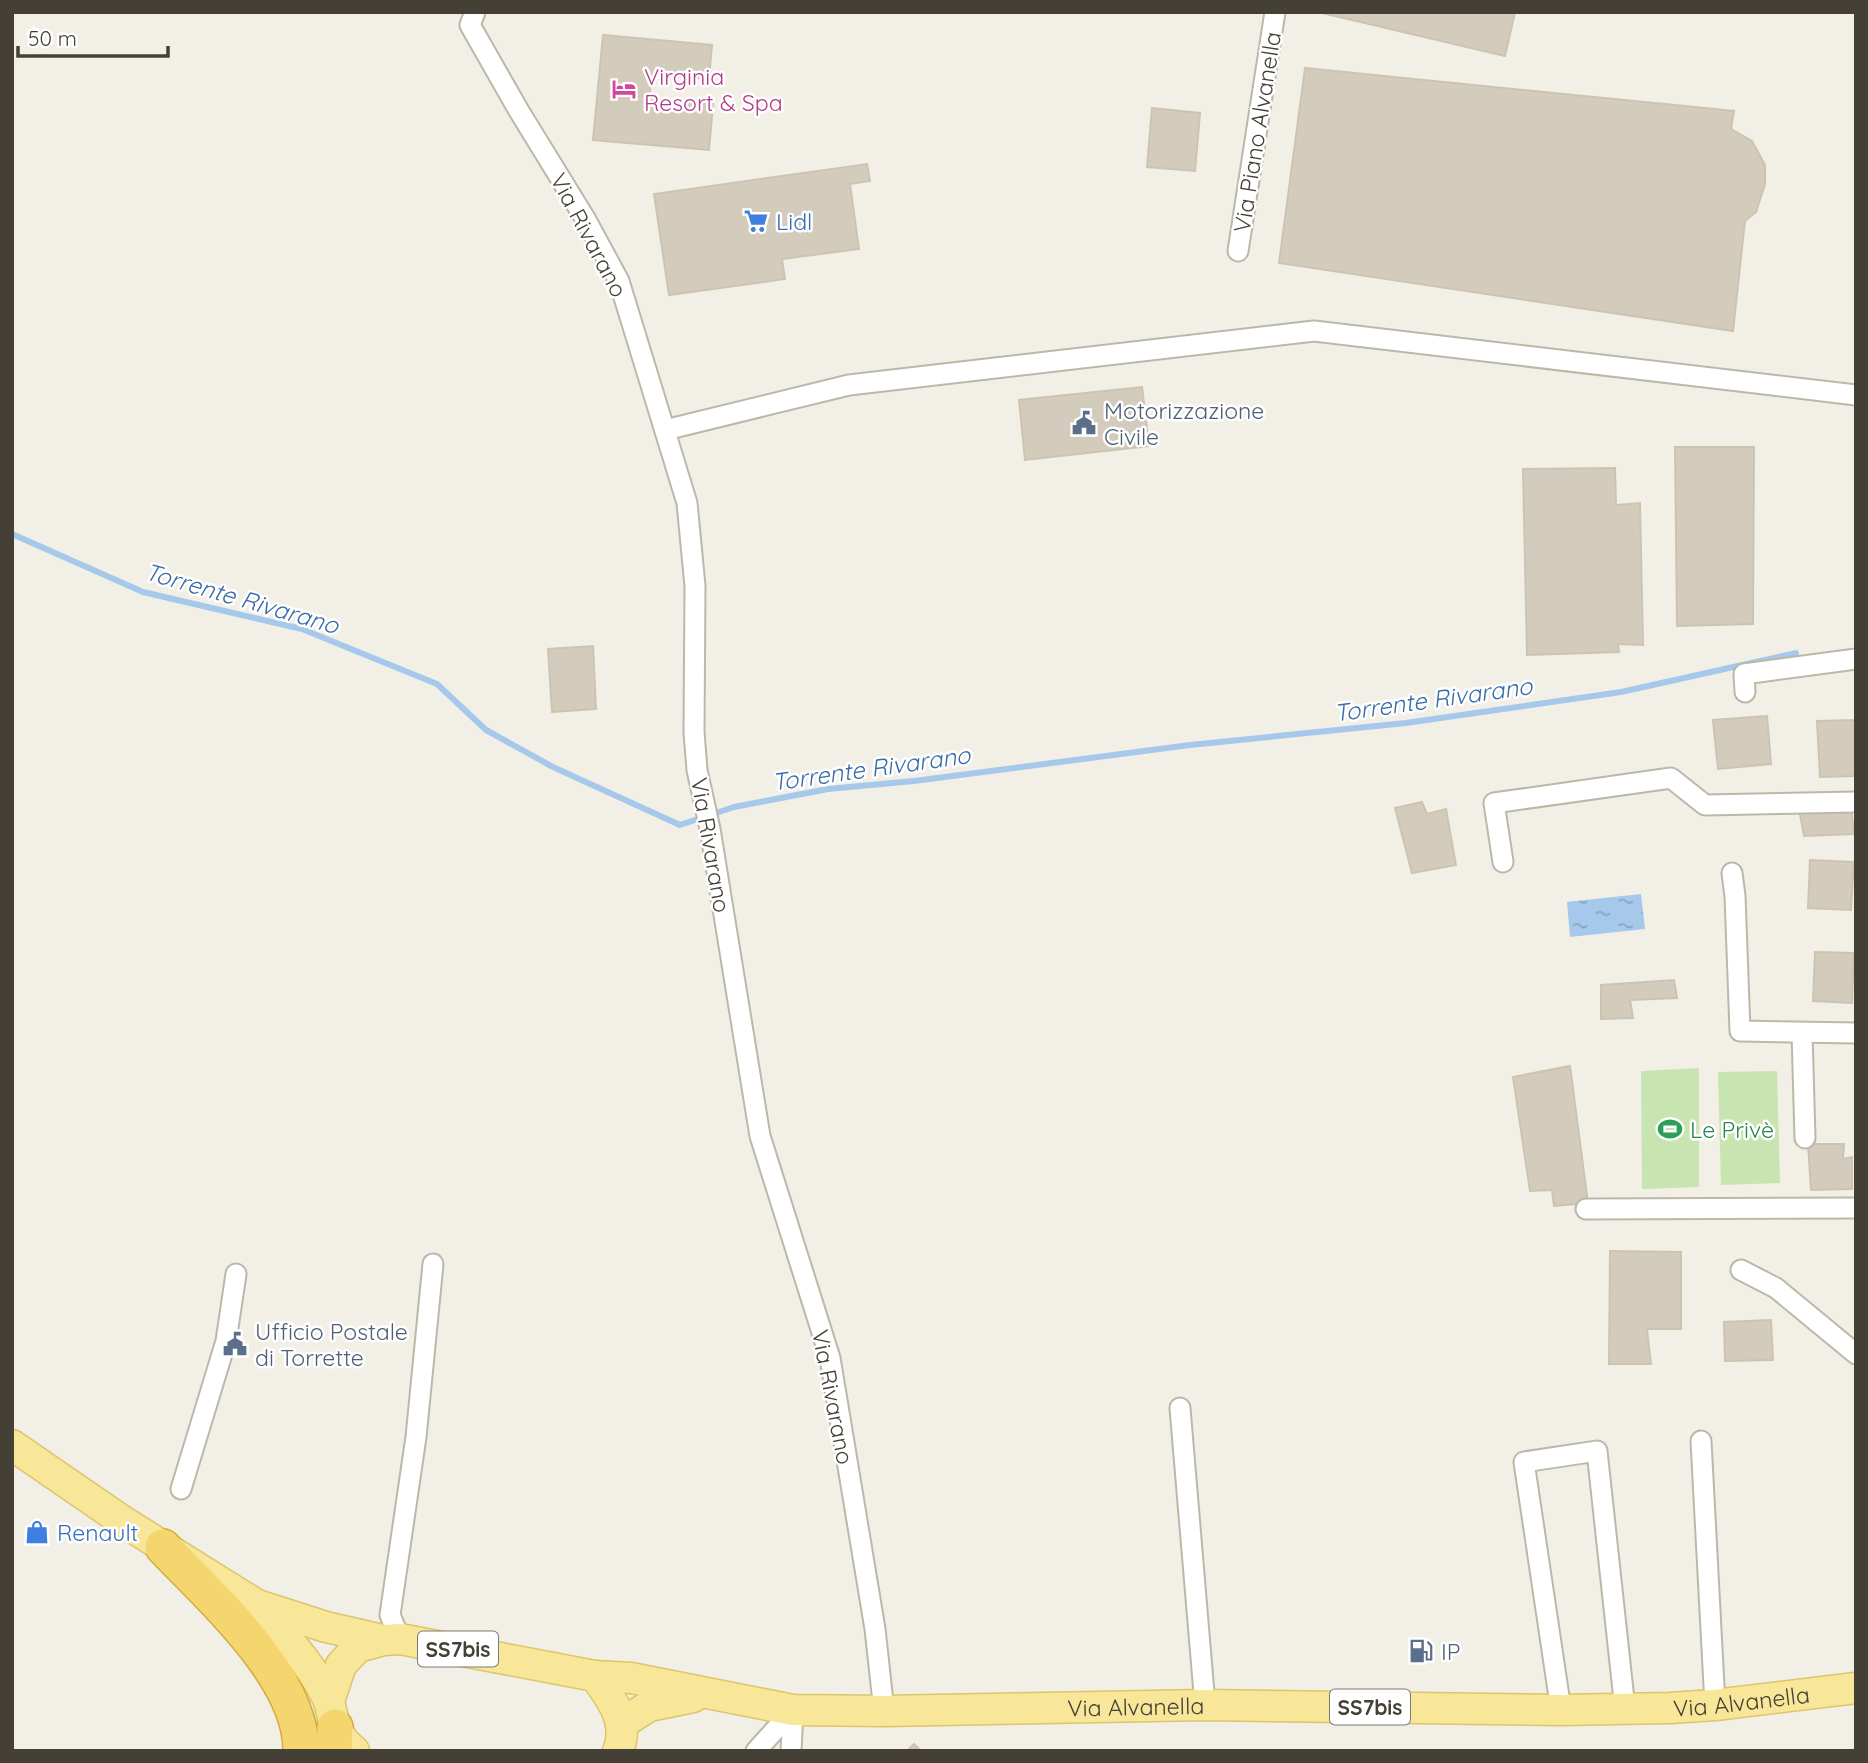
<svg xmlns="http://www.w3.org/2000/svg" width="1868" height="1763" font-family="Quicksand,sans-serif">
	<defs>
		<pattern id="water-ripples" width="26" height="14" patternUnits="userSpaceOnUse" patternTransform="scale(1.75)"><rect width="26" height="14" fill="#a5c8eb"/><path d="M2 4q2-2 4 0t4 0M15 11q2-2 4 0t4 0" fill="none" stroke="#88a4bf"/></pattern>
	</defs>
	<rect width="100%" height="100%" fill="#f2efe6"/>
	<g fill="#c8e4b1">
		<polygon points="1699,1068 1699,1187 1642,1189 1641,1071"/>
		<polygon points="1777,1071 1780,1183 1721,1185 1718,1072"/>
	</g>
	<polygon fill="url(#water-ripples)" points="1641,894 1645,929 1570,937 1567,902"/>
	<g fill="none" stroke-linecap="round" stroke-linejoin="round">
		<polyline stroke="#a5c8eb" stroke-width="6" points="12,534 143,592 302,629 437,684 486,730 553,767 680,825 734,807 828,789 914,781 1190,745 1406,723 1621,692 1796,653"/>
	</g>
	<g fill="#d3ccbc" stroke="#cdc4b0" stroke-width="2">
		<polygon points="1318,12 1515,12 1505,56"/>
		<polygon points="603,35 712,45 709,79 652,74 649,98 713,104 709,150 593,140"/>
		<polygon points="1305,68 1734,111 1731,129 1752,141 1765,165 1765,184 1756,212 1745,221 1733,331 1279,263"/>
		<polygon points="1152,108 1200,113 1195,171 1147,167"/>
		<polygon points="867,164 870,181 850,184 859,249 782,259 785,279 669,295 654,194"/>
		<polygon points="1142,387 1149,446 1025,460 1019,400"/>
		<polygon points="1675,447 1754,447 1753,624 1677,626"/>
		<polygon points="1615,468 1616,505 1640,503 1643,645 1618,644 1619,652 1527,655 1523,469"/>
		<polygon points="593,646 596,709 552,712 548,649"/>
		<polygon points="1767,716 1771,764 1718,769 1713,720"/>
		<polygon points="1856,720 1856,776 1820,777 1817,721"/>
		<polygon points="1422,802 1427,814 1446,809 1456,865 1412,873 1395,808"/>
		<polygon points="1851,807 1854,834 1804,836 1799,809"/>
		<polygon points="1810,860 1854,862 1851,910 1808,908"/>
		<polygon points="1815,952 1854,953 1852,1003 1813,1001"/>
		<polygon points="1674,980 1677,998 1630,1000 1633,1018 1601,1019 1601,985"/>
		<polygon points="1570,1066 1588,1203 1554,1206 1552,1190 1530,1191 1513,1077"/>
		<polygon points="1808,1144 1844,1144 1843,1159 1852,1157 1852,1189 1811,1190"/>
		<polygon points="1610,1251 1681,1252 1681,1329 1647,1329 1651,1364 1609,1364"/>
		<polygon points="1771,1320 1773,1360 1725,1361 1724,1322"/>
		<polygon points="914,1744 921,1751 907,1751"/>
	</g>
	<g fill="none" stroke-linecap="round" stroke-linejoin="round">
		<g stroke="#bcb8a9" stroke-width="23">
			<g id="minor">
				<polyline points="475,12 470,25 519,111 586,220 619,281 687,503 695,586 694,732 697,770 710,829 760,1136 830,1358 875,1629 884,1711"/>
				<polyline points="1238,251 1275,12"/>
				<polyline points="665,430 849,385 1314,331 1856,395"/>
				<polyline points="1745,692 1744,674 1856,659"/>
				<polyline points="1503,862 1494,803 1671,778 1705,805 1856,802"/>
				<polyline points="1732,873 1735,896 1740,1031 1856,1033"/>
				<polyline points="1802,1033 1805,1138"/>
				<polyline points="1586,1209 1856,1208"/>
				<polyline points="1741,1270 1776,1288 1856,1354"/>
				<polyline points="1180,1408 1205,1705"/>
				<polyline points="1701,1441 1715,1705"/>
				<polyline points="181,1489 226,1341 236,1274"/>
				<polyline points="400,1639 390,1615 416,1437 433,1264"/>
				<polyline points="1561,1710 1524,1462 1597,1451 1625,1709"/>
				<polyline points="756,1751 793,1710"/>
				<polyline points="791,1751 793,1710"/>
			</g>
		</g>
		<g stroke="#dcc56a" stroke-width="33">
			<g id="primary">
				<polyline points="12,1445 124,1522 257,1605 326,1627 383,1640"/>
				<path d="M257 1605C284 1636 312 1664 329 1701"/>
				<path id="s1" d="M595 1676 631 1678 793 1710 884 1711 1205 1705 1561 1710 1670 1708 1715 1705 1856 1688"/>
				<polyline points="621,1724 649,1706 693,1697"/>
				<path d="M354 1751 344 1742 335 1727 329 1701 341 1665 358 1647 383 1640 400 1639 595 1676C611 1698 630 1723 618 1751"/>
			</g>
		</g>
		<g stroke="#d3ab3e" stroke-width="38">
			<g id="motorway">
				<path d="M163 1547C211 1598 302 1677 301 1751"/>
				<polyline points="334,1751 335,1727"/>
			</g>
		</g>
		<use href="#minor" stroke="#fff" stroke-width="19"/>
		<use href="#primary" stroke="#f8e699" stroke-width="30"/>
		<use href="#motorway" stroke="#f5d56e" stroke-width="35"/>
	</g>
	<defs>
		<g id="hotel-bare" transform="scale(1.89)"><path d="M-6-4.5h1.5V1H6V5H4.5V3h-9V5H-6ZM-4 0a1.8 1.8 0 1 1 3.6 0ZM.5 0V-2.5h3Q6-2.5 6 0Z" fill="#d1479c" stroke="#fff" stroke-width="2.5" paint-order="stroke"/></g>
		<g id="supermarket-bare" transform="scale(1.89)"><path d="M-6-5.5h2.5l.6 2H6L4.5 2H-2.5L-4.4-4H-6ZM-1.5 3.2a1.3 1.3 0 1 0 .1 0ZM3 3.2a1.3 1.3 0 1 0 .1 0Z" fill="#3f7fe0" stroke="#fff" stroke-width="2.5" paint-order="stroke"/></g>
		<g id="civic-bare" transform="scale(1.89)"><path d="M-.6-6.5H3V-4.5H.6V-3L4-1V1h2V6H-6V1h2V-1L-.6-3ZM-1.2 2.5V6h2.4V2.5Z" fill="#5c6f8a" stroke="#fff" stroke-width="2.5" paint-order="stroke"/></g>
		<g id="stadium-bare" transform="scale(1.89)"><path d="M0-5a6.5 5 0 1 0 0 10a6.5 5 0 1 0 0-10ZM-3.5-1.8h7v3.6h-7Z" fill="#2e9e5b" stroke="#fff" stroke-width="2.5" paint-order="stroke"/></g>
		<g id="shop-bare" transform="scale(1.89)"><path d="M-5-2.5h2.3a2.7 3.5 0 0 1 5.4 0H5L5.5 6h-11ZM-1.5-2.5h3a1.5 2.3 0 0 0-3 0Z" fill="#3f7fe0" stroke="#fff" stroke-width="2.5" paint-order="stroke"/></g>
		<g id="fuel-bare" transform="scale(1.89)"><path d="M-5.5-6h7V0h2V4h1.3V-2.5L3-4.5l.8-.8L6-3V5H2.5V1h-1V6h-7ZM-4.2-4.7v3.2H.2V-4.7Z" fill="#5c6f8a" stroke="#fff" stroke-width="2.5" paint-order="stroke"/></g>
	</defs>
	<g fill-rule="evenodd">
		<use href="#hotel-bare" x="624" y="89"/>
		<use href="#supermarket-bare" x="756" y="221"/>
		<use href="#civic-bare" x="1084" y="423"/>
		<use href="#stadium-bare" x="1670" y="1129"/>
		<use href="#civic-bare" x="235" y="1344"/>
		<use href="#shop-bare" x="37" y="1532"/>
		<use href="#fuel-bare" x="1421" y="1651"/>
	</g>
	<g text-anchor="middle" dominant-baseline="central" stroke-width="5" stroke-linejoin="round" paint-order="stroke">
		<g fill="#fff" stroke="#7c7972" stroke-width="2">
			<rect x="418" y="1631.5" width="80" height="35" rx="5"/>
			<rect x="1330" y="1689.5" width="80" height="35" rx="5"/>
		</g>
		<g font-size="21" font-weight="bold" fill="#444036">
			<text x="458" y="1649">SS7bis</text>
			<text x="1370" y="1707">SS7bis</text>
		</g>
		<g font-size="23" fill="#b23c85" stroke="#fff" text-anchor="start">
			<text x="644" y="76">Virginia<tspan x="644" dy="26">Resort &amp; Spa</tspan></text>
		</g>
		<g font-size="23" fill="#444036" stroke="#fff">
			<text transform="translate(1257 132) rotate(-81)">Via Piano Alvanella</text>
			<text transform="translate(589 235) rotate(62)">Via Rivarano</text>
			<text transform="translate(711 845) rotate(80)">Via Rivarano</text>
			<text transform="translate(833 1397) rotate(79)">Via Rivarano</text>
			<text stroke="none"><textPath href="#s1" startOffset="1150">Via Alvanella</textPath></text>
			<text stroke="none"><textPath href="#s1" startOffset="544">Via Alvanella</textPath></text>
		</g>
		<g font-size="23" fill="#366cbe" stroke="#fff" text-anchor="start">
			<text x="776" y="221">Lidl</text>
			<text x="57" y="1532">Renault</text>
		</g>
		<g font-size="23" fill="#4e5e75" stroke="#fff" text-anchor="start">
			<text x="1104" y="410">Motorizzazione<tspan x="1104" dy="26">Civile</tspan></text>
			<text x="255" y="1331">Ufficio Postale<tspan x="255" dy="26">di Torrette</tspan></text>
			<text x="1441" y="1651">IP</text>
		</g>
		<g font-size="23" fill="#27864d" stroke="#fff" text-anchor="start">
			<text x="1690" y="1129">Le Privè</text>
		</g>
		<g font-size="24" font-style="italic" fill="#366da9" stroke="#fff">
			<text transform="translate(242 598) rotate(16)">Torrente Rivarano</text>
			<text transform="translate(1433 699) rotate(-8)">Torrente Rivarano</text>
			<text transform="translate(871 768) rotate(-8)">Torrente Rivarano</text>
		</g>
	</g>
	<rect width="1868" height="1763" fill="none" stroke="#444036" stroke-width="28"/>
	<path d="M18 46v10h150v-10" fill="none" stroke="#444036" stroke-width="3.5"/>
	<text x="28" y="46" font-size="21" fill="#444036" stroke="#ffffff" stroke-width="5" paint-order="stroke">50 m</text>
</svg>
